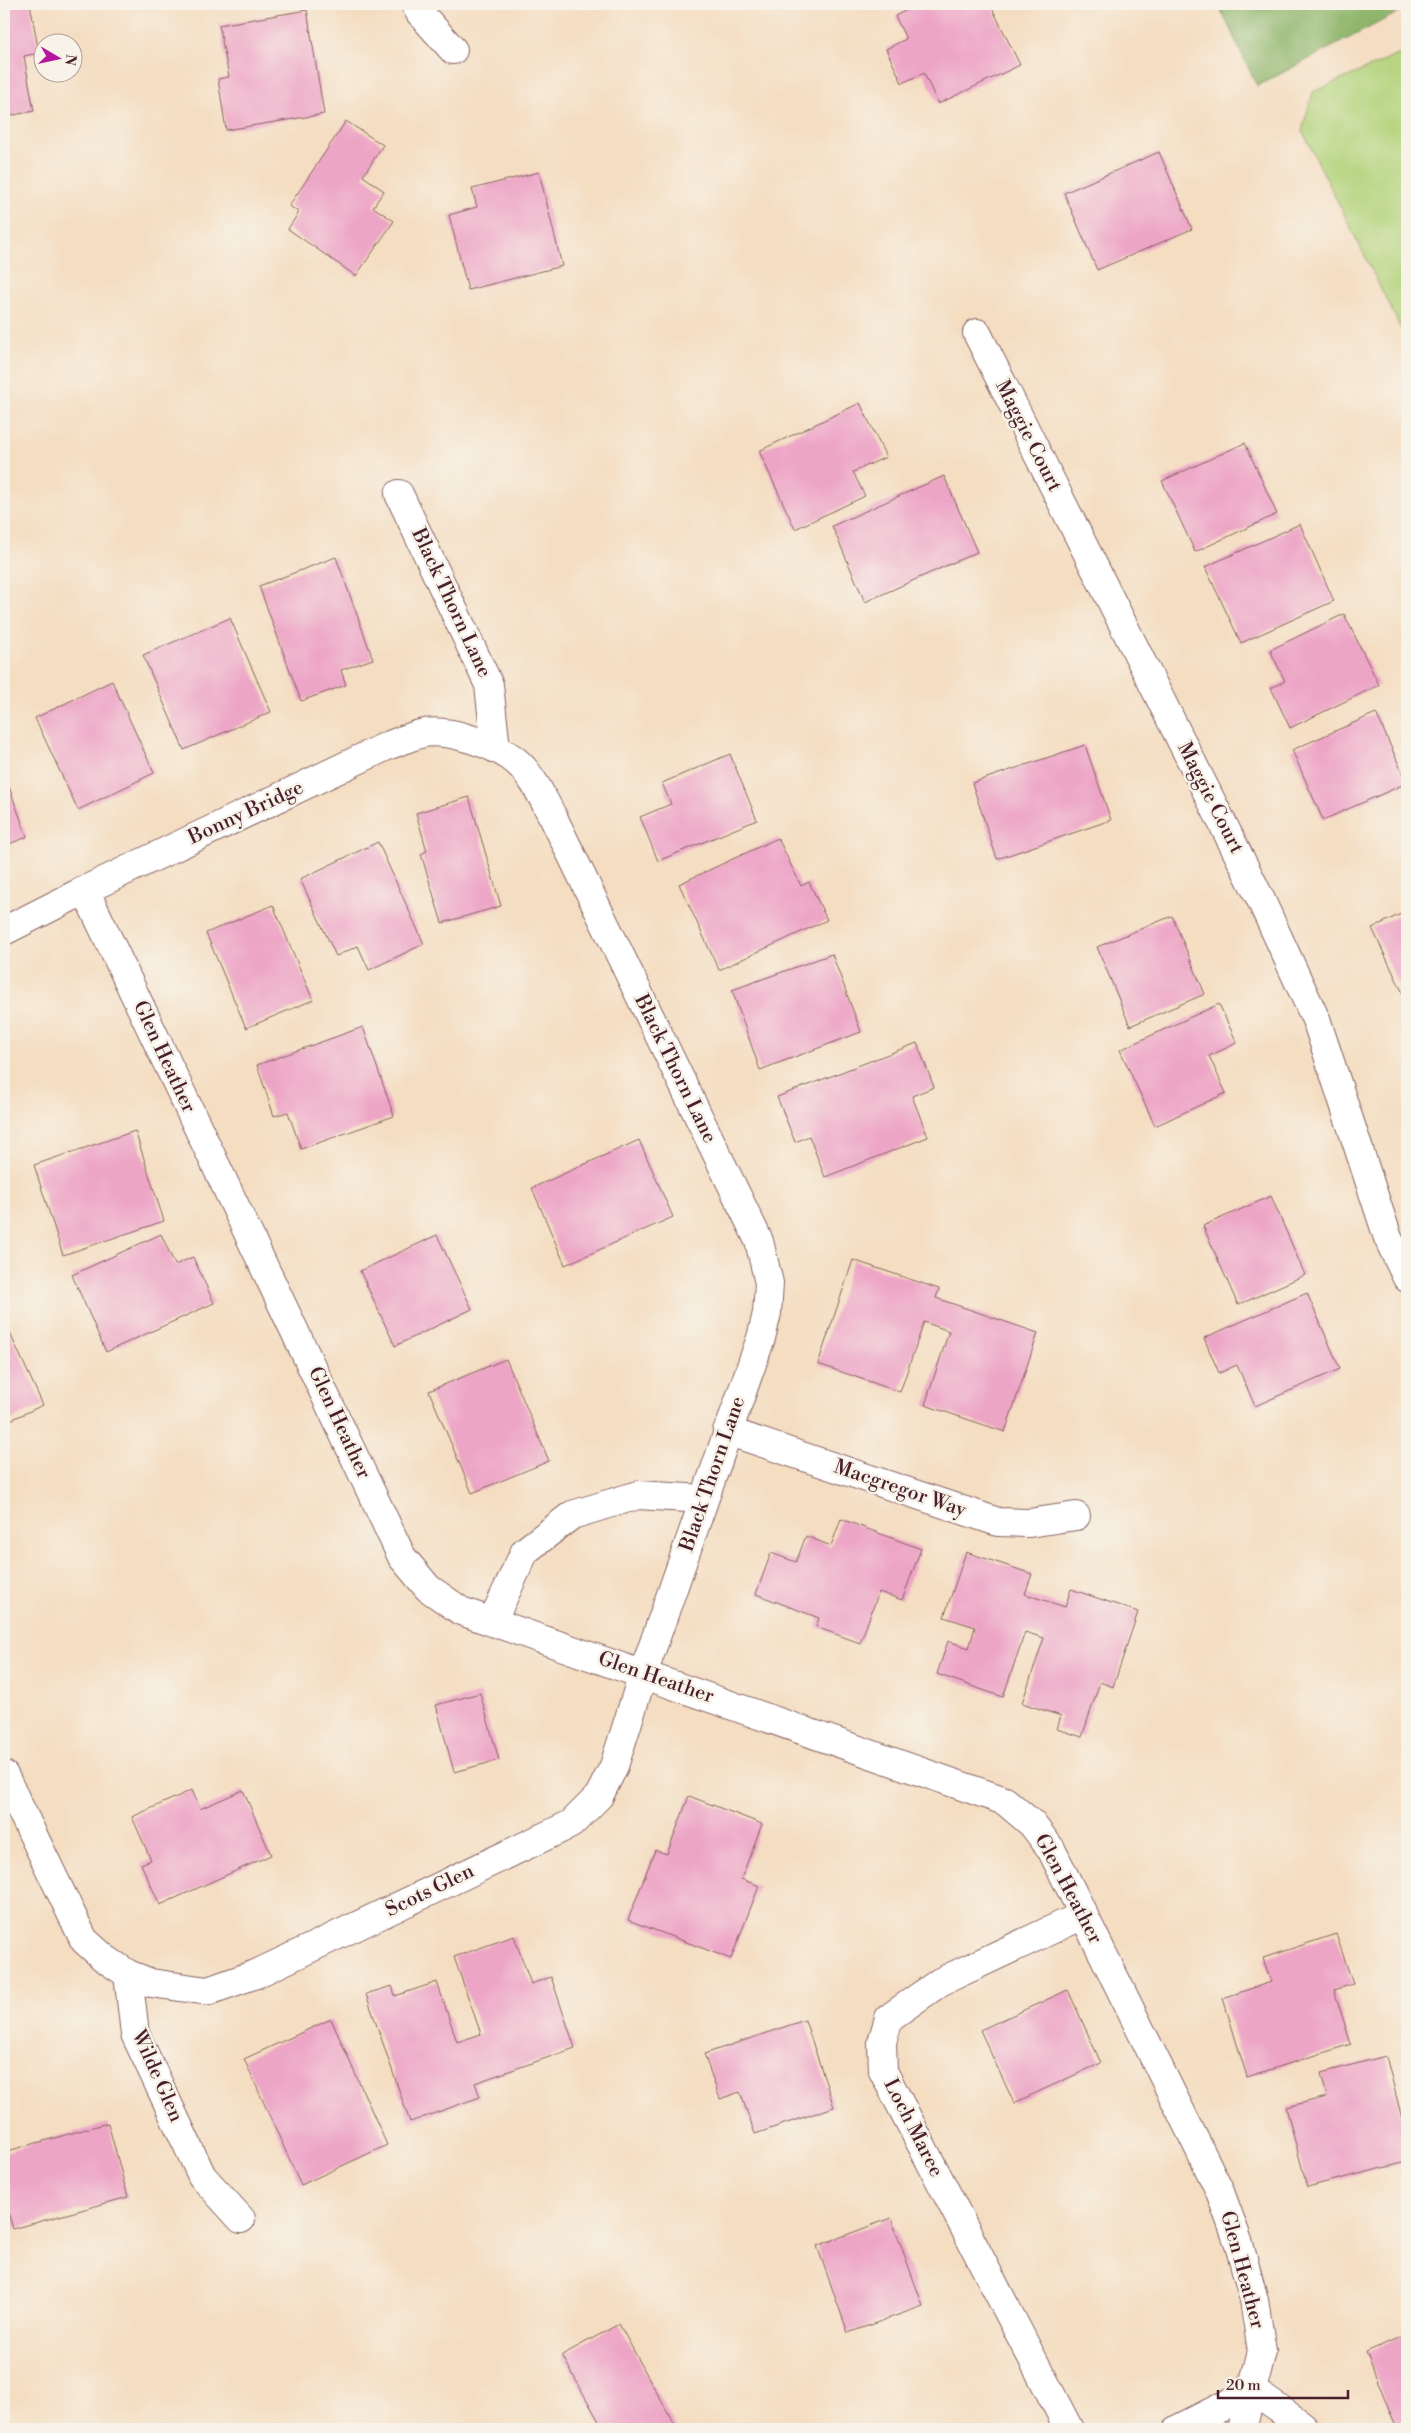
<svg xmlns="http://www.w3.org/2000/svg" width="1411" height="2433" font-family="'Libre Bodoni',serif">
	<rect width="100%" height="100%" fill="#f7f3e8"/>
	<filter id="ink" filterUnits="userSpaceOnUse"><feTurbulence type="fractalNoise" baseFrequency=".02" numOctaves="2"/><feDisplacementMap in="SourceGraphic" scale="10" xChannelSelector="R" yChannelSelector="G"/><feConvolveMatrix kernelMatrix="1 2 1 2 8 2 1 2 1" color-interpolation-filters="sRGB"/></filter>
	<filter id="wash" filterUnits="userSpaceOnUse"><feTurbulence type="fractalNoise" baseFrequency=".0096" numOctaves="4" result="noise"/><feDisplacementMap in="SourceGraphic" scale="20" xChannelSelector="R" yChannelSelector="G"/><feGaussianBlur stdDeviation="1.12" result="paint"/><feColorMatrix in="noise" values="0 0 0 0 0 0 0 0 0 0 0 0 0 0 0 0 0 1.4 0 .05"/><feComposite in="paint" operator="in"/></filter>
	<g filter="url(#wash)">
		<rect width="100%" height="100%" fill="#f4ddc1"/>
		<polygon fill="#b3d37b" stroke="#7e7953" points="1407,51 1407,341 1302,130 1313,92"/>
		<polygon fill="#8eb56b" stroke="#6c6a4b" points="1233,4 1407,4 1407,8 1257,86 1221,10"/>
		<g id="blocks">
			<g fill="#eda5c6">
				<polygon points="4,4 30,4 39,53 24,56 34,111 4,117"/>
				<polygon points="919,4 990,4 1020,65 938,104 924,73 902,83 886,49 906,39 895,16"/>
				<polygon points="307,10 324,114 226,130 218,79 229,77 219,25"/>
				<polygon points="346,121 383,145 363,176 384,191 373,207 394,221 356,276 288,229 299,212 289,206"/>
				<polygon points="1159,152 1192,229 1097,270 1064,193"/>
				<polygon points="539,172 562,266 468,290 449,215 477,207 472,189"/>
				<polygon points="860,403 886,457 853,472 865,496 795,529 759,451"/>
				<polygon points="1245,443 1277,514 1195,552 1162,481"/>
				<polygon points="944,476 977,552 865,602 832,526"/>
				<polygon points="1300,524 1334,601 1241,643 1205,567"/>
				<polygon points="336,557 373,659 341,670 346,685 301,701 259,586"/>
				<polygon points="1344,614 1379,685 1290,728 1271,688 1285,681 1270,650"/>
				<polygon points="230,618 271,712 184,750 143,655"/>
				<polygon points="112,681 154,773 78,810 35,718"/>
				<polygon points="1376,713 1407,783 1323,820 1292,750"/>
				<polygon points="1085,745 1111,820 997,859 972,783"/>
				<polygon points="730,754 757,820 658,861 640,817 671,804 662,783"/>
				<polygon points="4,773 27,837 4,846"/>
				<polygon points="469,797 501,906 442,923 421,854 427,851 416,813"/>
				<polygon points="778,838 801,886 809,882 827,920 719,970 679,884"/>
				<polygon points="378,842 424,944 369,970 358,946 336,956 300,879"/>
				<polygon points="273,905 313,1000 246,1028 206,933"/>
				<polygon points="1407,911 1407,1002 1372,928"/>
				<polygon points="1172,916 1205,994 1130,1026 1097,947"/>
				<polygon points="832,954 861,1032 760,1070 732,990"/>
				<polygon points="1219,1004 1237,1043 1209,1056 1226,1093 1155,1126 1120,1050"/>
				<polygon points="363,1027 394,1116 301,1149 288,1112 274,1116 257,1065"/>
				<polygon points="917,1043 934,1087 912,1096 928,1137 825,1177 809,1136 795,1142 777,1097"/>
				<polygon points="135,1131 164,1221 63,1255 34,1165"/>
				<polygon points="639,1140 673,1217 565,1265 532,1188"/>
				<polygon points="1271,1196 1305,1275 1238,1305 1203,1226"/>
				<polygon points="161,1234 175,1265 193,1257 214,1303 106,1352 72,1275"/>
				<polygon points="437,1235 472,1309 395,1346 360,1271"/>
				<polygon points="853,1260 939,1289 936,1298 1038,1333 1005,1432 925,1405 949,1331 924,1322 900,1392 818,1364"/>
				<polygon points="1307,1293 1340,1369 1255,1406 1237,1365 1219,1373 1204,1338"/>
				<polygon points="7,1327 43,1405 4,1423 4,1329"/>
				<polygon points="506,1359 549,1461 472,1493 429,1391"/>
				<polygon points="841,1519 921,1549 902,1600 879,1592 860,1643 816,1627 819,1618 756,1594 771,1553 796,1562 806,1536 831,1546"/>
				<polygon points="966,1552 1032,1574 1025,1594 1065,1607 1071,1589 1138,1612 1113,1687 1100,1682 1082,1737 1057,1729 1061,1716 1022,1703 1044,1638 1025,1632 1003,1697 937,1674 948,1641 969,1648 975,1627 944,1617"/>
				<polygon points="480,1693 499,1760 454,1772 436,1705"/>
				<polygon points="192,1790 200,1809 243,1790 271,1855 160,1905 141,1864 151,1860 132,1817"/>
				<polygon points="689,1796 762,1824 741,1879 759,1886 731,1959 628,1920 655,1850 667,1854"/>
				<polygon points="1336,1934 1353,1984 1334,1990 1351,2044 1247,2077 1223,1998 1271,1982 1263,1958"/>
				<polygon points="514,1936 531,1984 551,1977 575,2048 475,2083 480,2097 410,2122 366,1994 392,1986 395,1996 437,1982 457,2042 481,2034 454,1957"/>
				<polygon points="1068,1990 1101,2063 1014,2103 980,2030"/>
				<polygon points="331,2019 387,2145 301,2185 244,2059"/>
				<polygon points="805,2020 834,2107 755,2134 740,2092 720,2099 704,2054"/>
				<polygon points="1386,2056 1407,2138 1407,2162 1307,2187 1286,2107 1327,2097 1321,2073"/>
				<polygon points="108,2123 128,2197 13,2229 4,2198 4,2152"/>
				<polygon points="891,2218 923,2306 848,2333 817,2246"/>
				<polygon points="619,2324 677,2429 603,2429 562,2355"/>
				<polygon points="1407,2334 1407,2427 1397,2429 1366,2352"/>
			</g>
		</g>
	</g>
	<g filter="url(#ink)">
		<use href="#blocks" fill-opacity="0" stroke="#866260" stroke-width="1"/>
		<g fill="none" stroke-linecap="round" stroke-linejoin="round">
			<g stroke="#866260" stroke-width="30">
				<g id="minor">
					<polyline points="415,4 420,13 453,50"/>
					<polyline points="977,333 1261,900 1317,1022 1388,1238 1407,1278"/>
					<polyline points="399,494 489,685 496,749"/>
					<polyline points="85,890 402,1557 428,1588 461,1611 1005,1801 1032,1824 1051,1849 1219,2189 1239,2244 1254,2300 1262,2351 1242,2429"/>
					<path d="M4 931 85 890 387 746C398 742 409 737 420 734 446 727 497 745 517 762 533 776 543 799 553 817L759 1241 769 1283 767 1313 761 1338 643 1674 614 1766 599 1796 571 1824 256 1974 208 1991 151 1983 128 1974 104 1958 84 1940 4 1775"/>
					<polyline points="727,1431 998,1522 1029,1523 1076,1516"/>
					<polyline points="492,1622 525,1551 572,1515 638,1495 704,1499"/>
					<polyline points="128,1974 135,2034 202,2176 241,2219"/>
					<polyline points="1253,2391 1302,2425 1304,2429"/>
					<polyline points="1069,2429 883,2071 882,2042 889,2018 940,1982 1083,1915"/>
					<polyline points="1178,2429 1253,2391"/>
				</g>
			</g>
			<use href="#minor" stroke="#fff" stroke-width="28"/>
		</g>
	</g>
	<g text-anchor="middle" dominant-baseline="central" stroke-width="5" stroke-linejoin="round" paint-order="stroke">
		<g font-size="20" fill="#4a1f2b" stroke="#f7f3e8">
			<text transform="translate(1028 436) rotate(63)">Maggie Court</text>
			<text transform="translate(451 603) rotate(65)">Black Thorn Lane</text>
			<text transform="translate(1210 798) rotate(63)">Maggie Court</text>
			<text transform="translate(246 813) rotate(-25)">Bonny Bridge</text>
			<text transform="translate(164 1057) rotate(65)">Glen Heather</text>
			<text transform="translate(675 1069) rotate(64)">Black Thorn Lane</text>
			<text transform="translate(339 1423) rotate(65)">Glen Heather</text>
			<text transform="translate(713 1474) rotate(-71)">Black Thorn Lane</text>
			<text transform="translate(900 1489) rotate(19)">Macgregor Way</text>
			<text transform="translate(656 1678) rotate(19)">Glen Heather</text>
			<text transform="translate(1068 1889) rotate(62)">Glen Heather</text>
			<text transform="translate(430 1891) rotate(-26)">Scots Glen</text>
			<text transform="translate(157 2076) rotate(66)">Wilde Glen</text>
			<text transform="translate(913 2128) rotate(63)">Loch Maree</text>
			<text transform="translate(1242 2270) rotate(75)">Glen Heather</text>
		</g>
	</g>
	<rect width="1411" height="2433" fill="none" stroke="#f7f3e8" stroke-width="20"/>
	<g transform="translate(58 58) rotate(99)"><circle r="24" fill="#f7f3e8" stroke="#b29e9c"/>
	<path d="M0-4L9 19L0 12L-9 19Z" fill="#b5179e"/>
	<text y="-8" font-size="14" font-weight="bold" text-anchor="middle" fill="#4a1f2b">N</text>
	</g>
	<path d="M1218 2390v8h130v-8" fill="none" stroke="#4a1f2b" stroke-width="2.5"/>
	<text x="1226" y="2390" font-size="15" fill="#4a1f2b" stroke="#f7f3e8" stroke-width="4" paint-order="stroke">20 m</text>
</svg>
